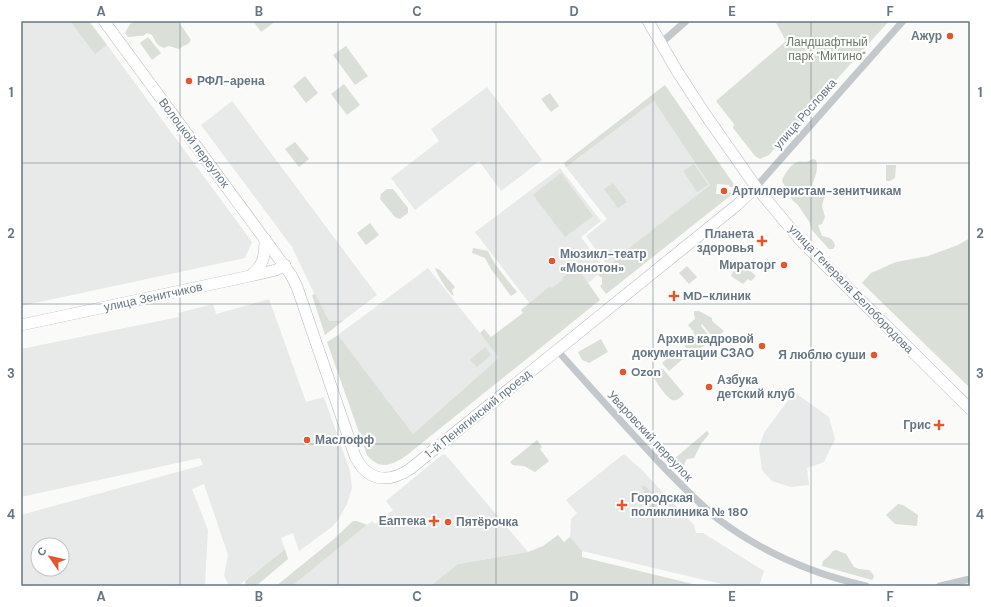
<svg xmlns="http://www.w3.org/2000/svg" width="991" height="607" font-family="'DM Sans',sans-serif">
	<rect width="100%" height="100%" fill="#fafaf8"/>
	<g fill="#e8e9e9" fill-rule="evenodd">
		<polygon points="21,21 70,21 95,53 107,45 252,242 245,258 21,306"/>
		<polygon points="487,87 542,160 501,191 479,161 415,210 391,178 439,141 431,129"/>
		<polygon points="232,101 377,295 344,320 329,321 312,289 292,247 201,125"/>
		<polygon points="654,101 710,185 608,266 586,236 607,219 566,167"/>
		<polygon points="560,168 601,221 581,237 605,269 543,321 475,232"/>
		<polygon points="428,268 500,358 413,434 338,335"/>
		<path d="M269 299 306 402 324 397 350 471 352 488 347 504 338 520 333 526 299 551 293 533 281 538 285 549 238 586H229L224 575 228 555 204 484 192 489 208 530 205 586H21V515L203 465 200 458 21 497V349L179 317 178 313 213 304 216 314ZM38 545H62V569H38Z"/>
		<polygon points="794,392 829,417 835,439 824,462 807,468 809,485 791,487 772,481 762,470 759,448 764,433"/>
		<polygon points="443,454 444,455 445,454 528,552 458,564 430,586 292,586 372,521 375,524 393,510 386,501"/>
		<polygon points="624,454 642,470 694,525 696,533 703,533 764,571 759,586 730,586 582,551 570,537 571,519 577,513 566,500"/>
	</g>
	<g fill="#dadfd7">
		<polygon points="70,21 89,21 107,45 95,54"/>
		<path d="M136 21H178L191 40 188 44 183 46 179 49 169 46 164 48C157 46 155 41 152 35L147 33 143 36C137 35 134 37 128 37L125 33 130 24Z"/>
		<polygon points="253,21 276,21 261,32"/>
		<polygon points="775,21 889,21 769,155 760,159 755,156 733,128 734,124 716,101 786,41"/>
		<polygon points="148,37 161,53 152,60 140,43"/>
		<polygon points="346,46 368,76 355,85 333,55"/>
		<polygon points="305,76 318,93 306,103 293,86"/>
		<polygon points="344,84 360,105 347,115 331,94"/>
		<polygon points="665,85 735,186 734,187 729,187 729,185 717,184 716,194 728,194 729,192 735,192 606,294 600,286 602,284 602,278 598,275 632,246 710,185 654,101 566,167 564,163"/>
		<polygon points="550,93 559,106 551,112 541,99"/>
		<polygon points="295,142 309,159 299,167 285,149"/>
		<path d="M813 159 816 160C819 168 815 177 812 185L813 188H816L819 190 824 188 825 195 822 206 825 217 822 224 818 225 822 236C829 237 834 239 835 246L833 249H829L812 230 810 223 798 205 792 200 782 181C783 176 791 164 797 162 804 160 804 164 813 159Z"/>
		<polygon points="694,164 708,185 697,192 683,171"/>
		<polygon points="886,165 896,165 895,178 890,181 886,181"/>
		<polygon points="561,173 593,216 565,237 533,195"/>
		<polygon points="613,183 627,202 618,208 604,189"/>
		<polygon points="387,189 393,189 408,208 408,213 400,219 395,217 380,199 381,194"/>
		<polygon points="370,223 379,235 366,245 357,233"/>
		<polygon points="970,238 970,388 862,283 871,273 896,262 928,256 958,245"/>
		<path d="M473 248 488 251C494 265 507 279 517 292L511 296 491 269 485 258 472 253Z"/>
		<polygon points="687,266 697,277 689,284 679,273"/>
		<path d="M738 267C746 266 750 271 756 276L751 281 748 279 743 284 731 276 732 273Z"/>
		<path d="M435 268 440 270 455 287 452 290 454 296C448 293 437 274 435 268Z"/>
		<path d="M576 269 579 270 600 300 407 455C393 465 380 471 367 455L327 342 338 335 413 434 499 358 480 333 484 329 491 337 523 313 521 310 549 287 552 288 562 280V278L572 270Z"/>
		<polygon points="315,294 329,321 344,320 325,335 312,295"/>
		<polygon points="694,311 699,311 712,318 712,321 724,331 714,339 702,324 701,326 712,339 692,356 684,345 695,335 693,332 695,330 693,331 688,325 695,319 694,314"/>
		<polygon points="601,339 608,352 589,363 582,360 578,352"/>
		<polygon points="485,347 491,355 477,367 470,360"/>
		<polygon points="677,350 684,358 669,371 662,363"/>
		<path d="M652 368 663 369 684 394C682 396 679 399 676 400 669 403 658 384 654 378H652Z"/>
		<polygon points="707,431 709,434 701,444 694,458 687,459 685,462 684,466 671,465 675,463 674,459"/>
		<polygon points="537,440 542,447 540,449 549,461 535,472 524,466 513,465 510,462"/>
		<polygon points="641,486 645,486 662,501 662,505 648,519 643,512 652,504"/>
		<polygon points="898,504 903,505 918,515 917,526 895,524 886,515"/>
		<polygon points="353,521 357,521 367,525 292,586 276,586 334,539"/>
		<polygon points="558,535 564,542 570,537 582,551 582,557 701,586 430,586 458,564 528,552 543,546"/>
		<polygon points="285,549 288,559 256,586 246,586 245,581"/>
		<polygon points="836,550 846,554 854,567 859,569 869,570 873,574 874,577 872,580 822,566 823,561 829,556 833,551"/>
	</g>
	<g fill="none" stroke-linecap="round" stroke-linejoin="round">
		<g stroke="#b3babf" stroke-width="12">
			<g id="secondary">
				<path d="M104 21 291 275 297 287 355 456C367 481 387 484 410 469L737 205 756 187"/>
				<polyline points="648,21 677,71 705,114 756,187 801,241 970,409"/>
				<path d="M251 275C264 266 265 254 265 239"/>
				<polyline points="21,325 250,276 276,270 285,265"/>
			</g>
		</g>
		<g stroke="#c3c8cc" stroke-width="7">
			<polyline points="661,43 686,21"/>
			<polyline points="756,187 903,21"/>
			<path d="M557 350C590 387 623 424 657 460 676 480 696 501 718 519 762 552 813 574 866 586"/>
			<polyline points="940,586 970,579"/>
		</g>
		<use href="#secondary" stroke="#fff" stroke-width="11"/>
	</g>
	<path fill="none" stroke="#657683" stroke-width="1" stroke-opacity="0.55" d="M180 21V586M338 21V586M496 21V586M653 21V586M811 21V586M21 163H970M21 304H970M21 444H970"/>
	<g fill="#e4572e" stroke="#fff" stroke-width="1.5">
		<circle cx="950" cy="36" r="4"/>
		<circle cx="189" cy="81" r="4"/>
		<circle cx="724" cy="191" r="4"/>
		<path d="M760 235h4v4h4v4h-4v4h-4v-4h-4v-4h4z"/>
		<circle cx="552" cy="261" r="4"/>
		<circle cx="784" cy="265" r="4"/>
		<path d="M672 290h4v4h4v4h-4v4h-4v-4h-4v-4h4z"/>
		<circle cx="762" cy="346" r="4"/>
		<circle cx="874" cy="355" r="4"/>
		<circle cx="623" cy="372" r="4"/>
		<circle cx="709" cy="387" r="4"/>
		<path d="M937 419h4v4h4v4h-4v4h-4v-4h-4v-4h4z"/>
		<circle cx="307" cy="440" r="4"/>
		<path d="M620 499h4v4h4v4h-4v4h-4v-4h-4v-4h4z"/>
		<path d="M432 515h4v4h4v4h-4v4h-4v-4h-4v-4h4z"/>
		<circle cx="448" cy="522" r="4"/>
	</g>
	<g text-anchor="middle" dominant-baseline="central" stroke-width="4" stroke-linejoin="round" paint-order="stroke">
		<g font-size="12" font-weight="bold" fill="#657683" stroke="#fff" text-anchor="start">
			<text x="942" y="36" text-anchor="end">Ажур</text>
			<text x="197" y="81">РФЛ-арена</text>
			<text x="732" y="191">Артиллеристам-зенитчикам</text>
			<text x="754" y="234" text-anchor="end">Планета<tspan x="754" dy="14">здоровья</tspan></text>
			<text x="560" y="254">Мюзикл-театр<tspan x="560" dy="14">«Монотон»</tspan></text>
			<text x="776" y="265" text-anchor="end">Мираторг</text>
			<text x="683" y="296">MD-клиник</text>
			<text x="754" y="339" text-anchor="end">Архив кадровой<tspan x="754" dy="14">документации СЗАО</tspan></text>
			<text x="866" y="355" text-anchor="end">Я люблю суши</text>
			<text x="631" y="372">Ozon</text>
			<text x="717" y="380">Азбука<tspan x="717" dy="14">детский клуб</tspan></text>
			<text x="931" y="425" text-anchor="end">Грис</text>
			<text x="315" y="440">Маслофф</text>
			<text x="631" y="498">Городская<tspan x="631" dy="14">поликлиника № 180</tspan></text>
			<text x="426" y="521" text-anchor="end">Еаптека</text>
			<text x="456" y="522">Пятёрочка</text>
		</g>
		<g font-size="12" fill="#687a64" stroke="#fff">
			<text x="827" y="42">Ландшафтный<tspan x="827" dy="14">парк "Митино"</tspan></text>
		</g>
		<g font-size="12" fill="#657683" stroke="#fff">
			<text transform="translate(805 114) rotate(-49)">улица Рословка</text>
			<text transform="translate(194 143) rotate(53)">Волоцкой переулок</text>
			<text transform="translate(851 289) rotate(46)">улица Генерала Белобородова</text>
			<text transform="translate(153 297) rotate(-12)">улица Зенитчиков</text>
			<text transform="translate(478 414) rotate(-39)">1-й Пенягинский проезд</text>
			<text transform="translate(650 436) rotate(47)">Уваровский переулок</text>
		</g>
	</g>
	<rect width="991" height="607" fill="none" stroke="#ffffff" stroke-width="44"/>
	<g transform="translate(50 557) rotate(304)"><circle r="19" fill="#ffffff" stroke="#c1c8cd"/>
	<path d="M0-3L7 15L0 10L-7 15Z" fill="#e4572e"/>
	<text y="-6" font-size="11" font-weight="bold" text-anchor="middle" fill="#657683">С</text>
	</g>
	<rect x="22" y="22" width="947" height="563" fill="none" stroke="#657683" stroke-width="1.5"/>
	<g font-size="13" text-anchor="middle" font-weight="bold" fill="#657683">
		<text x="101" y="16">A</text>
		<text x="259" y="16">B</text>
		<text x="417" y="16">C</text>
		<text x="574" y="16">D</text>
		<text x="732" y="16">E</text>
		<text x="890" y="16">F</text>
		<text x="11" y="97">1</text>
		<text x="980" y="97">1</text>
		<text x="11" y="238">2</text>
		<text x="980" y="238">2</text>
		<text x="11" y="378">3</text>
		<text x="980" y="378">3</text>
		<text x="11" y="519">4</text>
		<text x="980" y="519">4</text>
		<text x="101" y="601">A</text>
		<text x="259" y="601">B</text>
		<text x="417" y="601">C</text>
		<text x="574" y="601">D</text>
		<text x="732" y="601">E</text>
		<text x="890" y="601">F</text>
	</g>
</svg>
